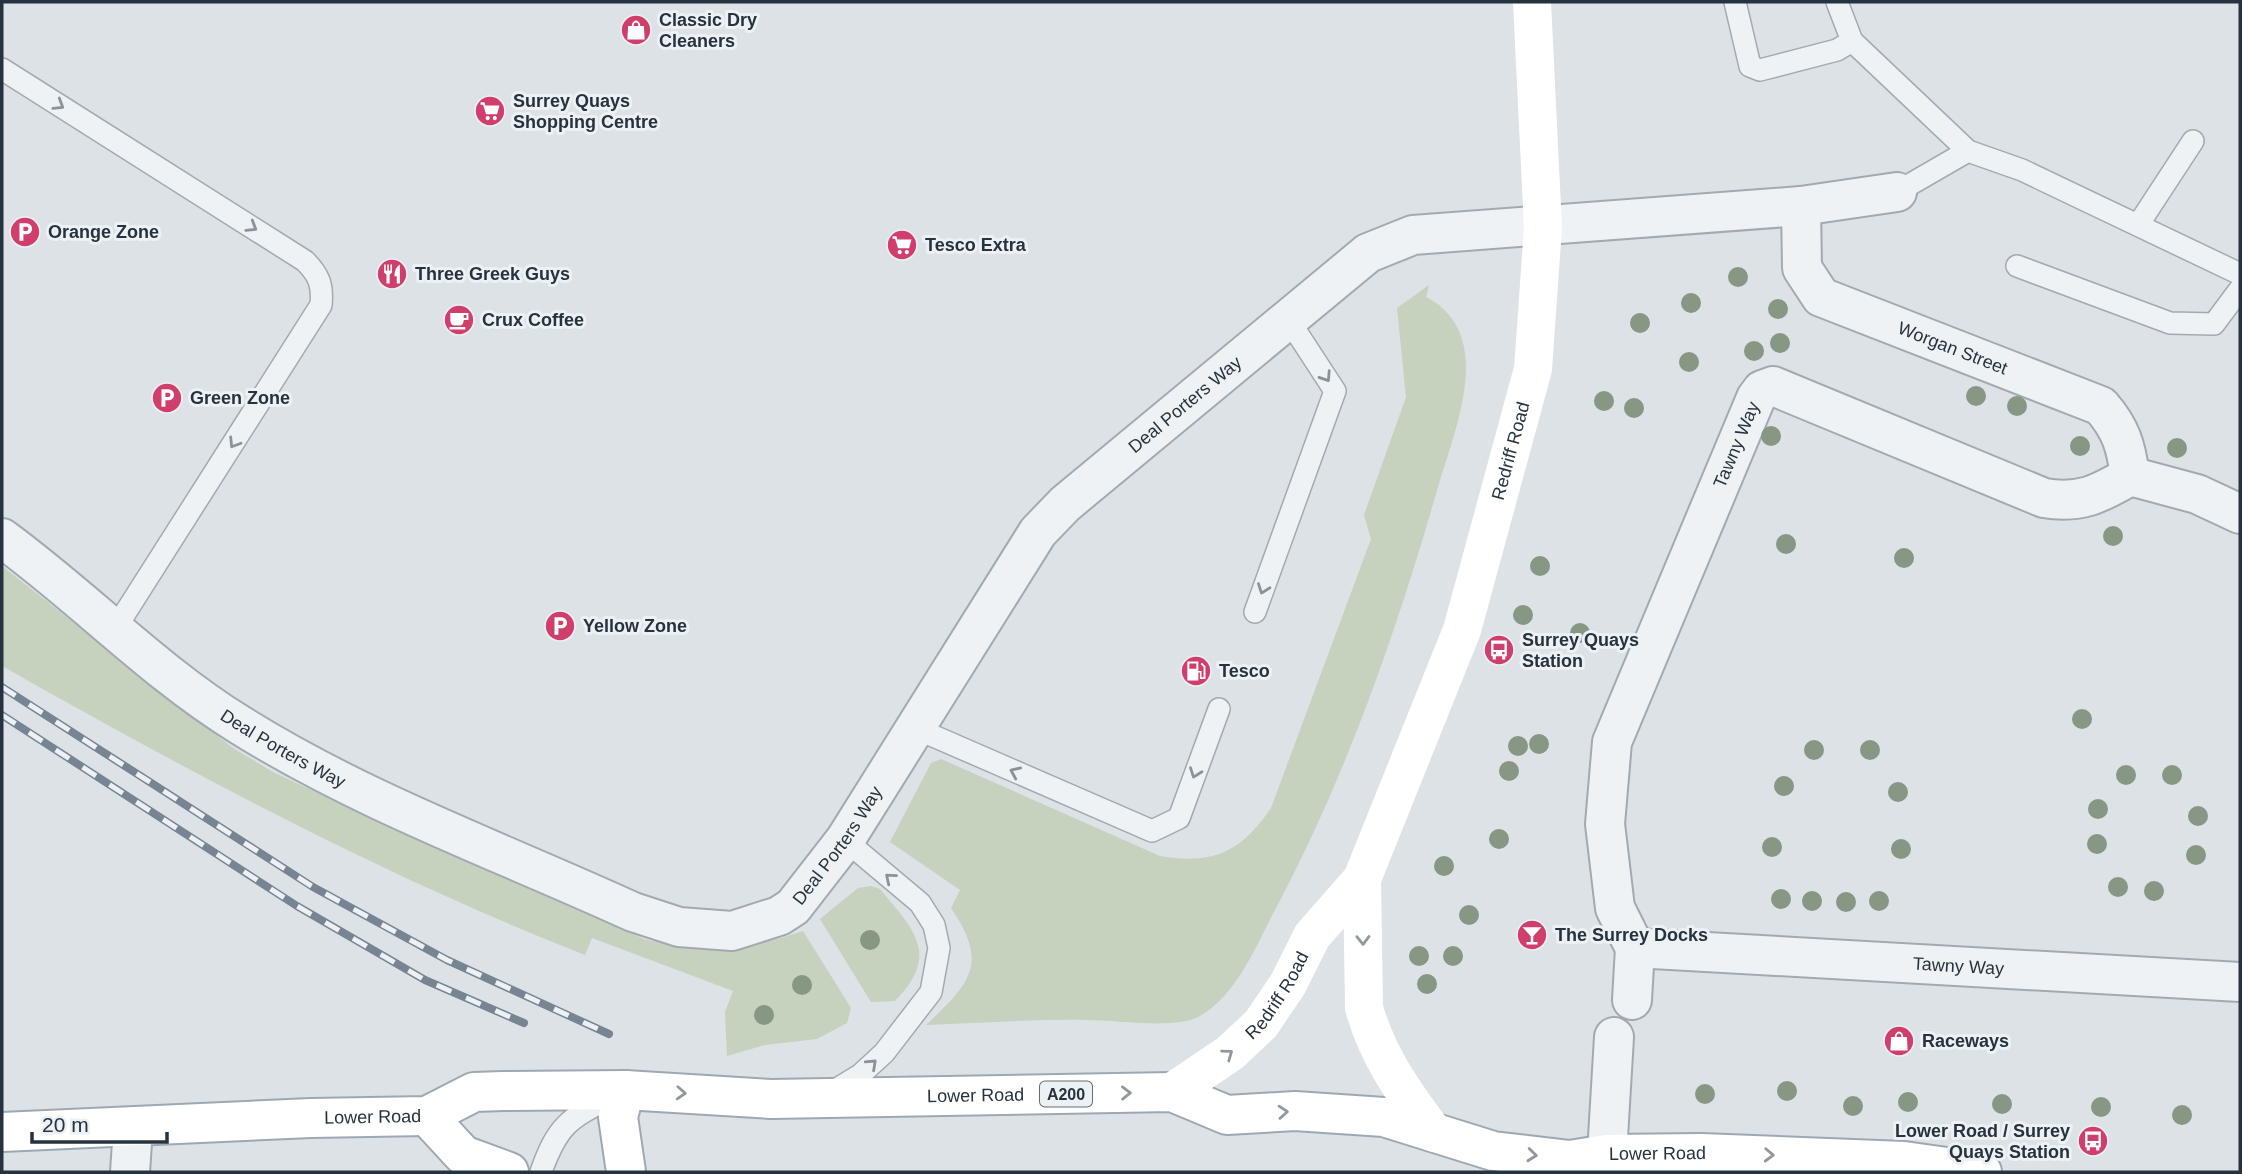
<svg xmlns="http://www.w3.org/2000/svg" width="2242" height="1174" font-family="Helvetica,sans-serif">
	<rect width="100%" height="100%" fill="#dde2e7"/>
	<g fill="#c6d1be">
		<path d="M1429 285 1426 297C1454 311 1466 337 1466 367 1466 406 1449 450 1438 487 1396 633 1347 774 1276 908 1257 944 1237 995 1200 1016 1175 1030 1117 1020 1088 1020 1034 1019 980 1023 926 1025 971 982 989 964 951 908L960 890 890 842 931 763 941 759 1160 856C1214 865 1241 852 1271 808L1371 539 1364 515 1406 397 1397 308Z"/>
		<path d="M2 566 233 748 273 772 324 796 644 939C704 955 744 951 803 931L851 1008 847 1023 817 1039 765 1045 727 1056 725 1012 733 991 592 938 585 955C382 875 191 773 2 666Z"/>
		<path d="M871 886 880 889C914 930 941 955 895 1001L871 1002 820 919 858 888Z"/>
	</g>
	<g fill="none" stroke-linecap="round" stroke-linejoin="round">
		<g stroke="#a2aab1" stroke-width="24">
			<g id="service">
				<polyline points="1735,2 1750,66 1760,70 1837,50 1852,41"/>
				<polyline points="1837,2 1852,41 1968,151 2022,170 2240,274"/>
				<path d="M2 69 305 261C319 275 323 285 321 305L115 629"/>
				<polyline points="1897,192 1968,151"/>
				<polyline points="2138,225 2193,141"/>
				<polyline points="2017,266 2170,323 2214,324 2240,289"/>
				<polyline points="1255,612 1335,391 1288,319"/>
				<polyline points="915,728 1152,831 1179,818 1219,709"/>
				<polyline points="832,1092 860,1075 884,1053 931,992 939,948 934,925 920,903 845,840"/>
				<path d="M541 1172C558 1124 569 1119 613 1096"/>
			</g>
		</g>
		<g stroke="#a2aab1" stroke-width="42">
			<g id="minor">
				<path id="s1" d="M1801 206 1802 268 1821 297 2101 406C2121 429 2126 446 2130 476"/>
				<path id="s2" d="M2 538C83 597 154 672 240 725 363 802 502 852 633 912L679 927 732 931 779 916 793 907 845 840 1038 532 1065 504 1368 253 1413 235 1801 206 1897 192"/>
				<path id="s3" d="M1635 948 2240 982"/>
				<path id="s4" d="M1632 1000 1635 948 1615 908 1605 824 1612 742 1756 398 1762 390 1773 386 2044 498C2081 504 2099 494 2130 476L2197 494 2240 514"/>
				<polyline points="1607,1154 1614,1037"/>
				<polyline points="130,1172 133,1128"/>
			</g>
		</g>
		<g stroke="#9ca9b3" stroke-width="42">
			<g id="primary">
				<polyline points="625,1090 618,1117 626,1172"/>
				<polyline points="427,1116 463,1155 509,1172"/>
				<path id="s6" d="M2 1132 311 1118 427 1116 474 1092 503 1091 625 1090 771 1099 1172 1092 1227 1115 1295 1111 1384 1117 1493 1151 1570 1160 1607 1154 1701 1153 1904 1161 1982 1172"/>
			</g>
		</g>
		<use href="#service" stroke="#eff2f5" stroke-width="21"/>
		<use href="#minor" stroke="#eff2f5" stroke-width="38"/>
		<g stroke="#fff" stroke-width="38">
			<path d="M1362 879 1364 1008C1378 1057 1404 1093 1434 1133"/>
			<path id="s5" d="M1172 1092 1230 1053 1261 1024 1288 984 1312 936 1362 879 1462 630 1533 369 1543 228 1532 2"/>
		</g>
		<use href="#primary" stroke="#fff" stroke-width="38"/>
		<g stroke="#768591" stroke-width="8">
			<g id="rail">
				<polyline points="2,687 313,887 447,960 609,1034"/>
				<polyline points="2,715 297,906 425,980 524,1023"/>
			</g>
		</g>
		<use href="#rail" stroke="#ecf1f5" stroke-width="5" stroke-dasharray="16" stroke-linecap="butt"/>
	</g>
	<g fill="#879784">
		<circle cx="1738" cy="277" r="10"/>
		<circle cx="1691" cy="303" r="10"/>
		<circle cx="1778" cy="309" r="10"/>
		<circle cx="1640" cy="323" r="10"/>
		<circle cx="1780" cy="343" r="10"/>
		<circle cx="1754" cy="351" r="10"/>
		<circle cx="1689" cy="362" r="10"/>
		<circle cx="1976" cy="396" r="10"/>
		<circle cx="1604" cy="401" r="10"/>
		<circle cx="2017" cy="406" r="10"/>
		<circle cx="1634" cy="408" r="10"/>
		<circle cx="1771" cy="436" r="10"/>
		<circle cx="2080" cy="446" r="10"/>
		<circle cx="2177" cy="448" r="10"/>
		<circle cx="2113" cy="536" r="10"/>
		<circle cx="1786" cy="544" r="10"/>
		<circle cx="1904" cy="558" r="10"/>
		<circle cx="1540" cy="566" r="10"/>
		<circle cx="1523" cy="615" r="10"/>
		<circle cx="1580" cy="633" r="10"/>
		<circle cx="2082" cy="719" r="10"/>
		<circle cx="1539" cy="744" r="10"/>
		<circle cx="1518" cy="746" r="10"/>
		<circle cx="1814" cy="750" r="10"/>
		<circle cx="1870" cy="750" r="10"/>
		<circle cx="1509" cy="771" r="10"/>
		<circle cx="2126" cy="775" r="10"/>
		<circle cx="2172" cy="775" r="10"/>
		<circle cx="1784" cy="786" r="10"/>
		<circle cx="1898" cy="792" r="10"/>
		<circle cx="2098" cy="809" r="10"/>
		<circle cx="2198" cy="816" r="10"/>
		<circle cx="1499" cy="839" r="10"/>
		<circle cx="2097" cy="844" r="10"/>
		<circle cx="1772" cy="847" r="10"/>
		<circle cx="1901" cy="849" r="10"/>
		<circle cx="2196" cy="855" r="10"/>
		<circle cx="1444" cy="866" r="10"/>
		<circle cx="2118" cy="887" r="10"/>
		<circle cx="2154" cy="891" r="10"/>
		<circle cx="1781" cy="899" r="10"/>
		<circle cx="1812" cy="901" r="10"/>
		<circle cx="1879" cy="901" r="10"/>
		<circle cx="1846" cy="902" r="10"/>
		<circle cx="1469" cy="915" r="10"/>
		<circle cx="870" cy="940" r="10"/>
		<circle cx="1419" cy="956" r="10"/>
		<circle cx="1453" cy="956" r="10"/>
		<circle cx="1427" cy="984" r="10"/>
		<circle cx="802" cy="985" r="10"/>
		<circle cx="764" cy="1015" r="10"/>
		<circle cx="1787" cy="1091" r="10"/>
		<circle cx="1705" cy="1094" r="10"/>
		<circle cx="1908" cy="1102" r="10"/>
		<circle cx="2002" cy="1104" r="10"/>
		<circle cx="1853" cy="1106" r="10"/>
		<circle cx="2101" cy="1107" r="10"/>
		<circle cx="2182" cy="1115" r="10"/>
	</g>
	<defs><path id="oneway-chevron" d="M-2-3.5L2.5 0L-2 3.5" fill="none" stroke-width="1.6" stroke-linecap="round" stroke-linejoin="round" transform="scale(1.75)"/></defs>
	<g stroke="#8a929a">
		<use href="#oneway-chevron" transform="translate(59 105) rotate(32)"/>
		<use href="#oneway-chevron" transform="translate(252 227) rotate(32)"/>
		<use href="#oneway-chevron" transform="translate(1326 377) rotate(57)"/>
		<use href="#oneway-chevron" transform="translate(234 443) rotate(122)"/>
		<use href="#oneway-chevron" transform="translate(1263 589) rotate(110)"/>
		<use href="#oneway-chevron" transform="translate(1015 772) rotate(-156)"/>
		<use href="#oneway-chevron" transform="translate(1195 773) rotate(110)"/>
		<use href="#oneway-chevron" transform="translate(890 878) rotate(-140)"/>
		<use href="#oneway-chevron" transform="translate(872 1064) rotate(-43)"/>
	</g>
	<g stroke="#92999e">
		<use href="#oneway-chevron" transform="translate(1363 940) rotate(89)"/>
		<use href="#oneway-chevron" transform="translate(1228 1054) rotate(-36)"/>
		<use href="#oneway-chevron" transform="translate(681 1093) rotate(3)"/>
		<use href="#oneway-chevron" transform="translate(1126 1093) rotate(-1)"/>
		<use href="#oneway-chevron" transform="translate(1283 1112) rotate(-4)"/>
		<use href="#oneway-chevron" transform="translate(1532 1155) rotate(6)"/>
		<use href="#oneway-chevron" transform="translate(1769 1155) rotate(2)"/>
	</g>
	<defs>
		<g id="shop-disc" transform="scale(1.575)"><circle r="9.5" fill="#d03e6c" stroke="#ecf1f5"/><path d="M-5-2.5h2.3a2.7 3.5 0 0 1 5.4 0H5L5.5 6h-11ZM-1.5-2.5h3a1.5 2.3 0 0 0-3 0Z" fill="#fff"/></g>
		<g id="supermarket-disc" transform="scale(1.575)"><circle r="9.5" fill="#d03e6c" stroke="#ecf1f5"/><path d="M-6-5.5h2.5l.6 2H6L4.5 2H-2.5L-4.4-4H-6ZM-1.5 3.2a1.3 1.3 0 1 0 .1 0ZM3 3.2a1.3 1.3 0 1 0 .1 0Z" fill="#fff"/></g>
		<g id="parking-disc" transform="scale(1.575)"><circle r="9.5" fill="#d03e6c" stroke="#ecf1f5"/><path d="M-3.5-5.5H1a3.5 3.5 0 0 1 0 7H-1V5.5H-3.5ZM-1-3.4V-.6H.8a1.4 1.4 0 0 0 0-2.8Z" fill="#fff"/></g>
		<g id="restaurant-disc" transform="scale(1.575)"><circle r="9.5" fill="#d03e6c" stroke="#ecf1f5"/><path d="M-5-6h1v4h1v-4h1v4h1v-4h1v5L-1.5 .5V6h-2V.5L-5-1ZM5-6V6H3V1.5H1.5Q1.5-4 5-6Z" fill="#fff"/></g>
		<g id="cafe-disc" transform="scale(1.575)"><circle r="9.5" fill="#d03e6c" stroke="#ecf1f5"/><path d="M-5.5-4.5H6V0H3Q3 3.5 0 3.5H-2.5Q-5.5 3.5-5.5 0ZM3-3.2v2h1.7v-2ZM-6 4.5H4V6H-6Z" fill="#fff"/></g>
		<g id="bus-disc" transform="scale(1.575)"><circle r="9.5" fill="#d03e6c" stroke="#ecf1f5"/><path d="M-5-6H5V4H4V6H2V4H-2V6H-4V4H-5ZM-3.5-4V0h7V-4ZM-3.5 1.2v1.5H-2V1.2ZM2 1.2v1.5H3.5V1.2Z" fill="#fff"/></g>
		<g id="fuel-disc" transform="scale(1.575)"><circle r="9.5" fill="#d03e6c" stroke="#ecf1f5"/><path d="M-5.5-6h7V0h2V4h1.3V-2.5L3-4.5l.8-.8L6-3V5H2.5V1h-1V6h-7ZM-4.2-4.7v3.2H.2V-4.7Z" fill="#fff"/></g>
		<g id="bar-disc" transform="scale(1.575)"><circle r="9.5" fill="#d03e6c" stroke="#ecf1f5"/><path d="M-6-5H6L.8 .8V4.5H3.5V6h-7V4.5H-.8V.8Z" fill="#fff"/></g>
	</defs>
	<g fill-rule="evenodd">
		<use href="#shop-disc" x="636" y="30"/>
		<use href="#supermarket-disc" x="490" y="111"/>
		<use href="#parking-disc" x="25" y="232"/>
		<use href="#supermarket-disc" x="902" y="245"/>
		<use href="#restaurant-disc" x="392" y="274"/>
		<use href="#cafe-disc" x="459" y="320"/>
		<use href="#parking-disc" x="167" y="398"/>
		<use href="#parking-disc" x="560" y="626"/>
		<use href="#bus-disc" x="1499" y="650"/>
		<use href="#fuel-disc" x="1196" y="671"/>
		<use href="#bar-disc" x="1532" y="935"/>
		<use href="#shop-disc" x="1899" y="1041"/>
		<use href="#bus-disc" x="2093" y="1141"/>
	</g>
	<g text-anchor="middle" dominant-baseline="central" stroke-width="6" stroke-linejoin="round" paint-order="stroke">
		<rect fill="#ecf1f5" stroke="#616c75" stroke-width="2" x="1040" y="1081.5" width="52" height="25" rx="5"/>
		<g font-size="16" font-weight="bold" fill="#26333e">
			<text x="1066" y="1094">A200</text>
		</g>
		<g font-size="18" font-weight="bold" fill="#26333e" stroke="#ecf1f5" text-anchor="start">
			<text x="659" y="20">Classic Dry<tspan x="659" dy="21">Cleaners</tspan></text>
			<text x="513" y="101">Surrey Quays<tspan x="513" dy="21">Shopping Centre</tspan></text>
			<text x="48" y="232">Orange Zone</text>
			<text x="925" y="245">Tesco Extra</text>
			<text x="415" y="274">Three Greek Guys</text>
			<text x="482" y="320">Crux Coffee</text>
			<text x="190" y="398">Green Zone</text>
			<text x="583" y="626">Yellow Zone</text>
			<text x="1522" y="640">Surrey Quays<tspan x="1522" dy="21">Station</tspan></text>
			<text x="1219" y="671">Tesco</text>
			<text x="1555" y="935">The Surrey Docks</text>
			<text x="1922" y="1041">Raceways</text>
			<text x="2070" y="1131" text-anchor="end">Lower Road / Surrey<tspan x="2070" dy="21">Quays Station</tspan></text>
		</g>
		<g font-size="18" fill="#26333e" stroke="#ecf1f5">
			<text stroke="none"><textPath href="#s1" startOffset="238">Worgan Street</textPath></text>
			<text stroke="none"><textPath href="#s2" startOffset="1549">Deal Porters Way</textPath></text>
			<text stroke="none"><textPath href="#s4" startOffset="586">Tawny Way</textPath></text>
			<text stroke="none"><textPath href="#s5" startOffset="744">Redriff Road</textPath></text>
			<text stroke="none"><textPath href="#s2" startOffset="352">Deal Porters Way</textPath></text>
			<text stroke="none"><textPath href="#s2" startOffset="982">Deal Porters Way</textPath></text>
			<text stroke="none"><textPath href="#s3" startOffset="324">Tawny Way</textPath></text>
			<text stroke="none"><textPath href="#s5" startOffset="145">Redriff Road</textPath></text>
			<text stroke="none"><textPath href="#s6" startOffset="980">Lower Road</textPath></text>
			<text stroke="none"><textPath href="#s6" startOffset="371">Lower Road</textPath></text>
			<text stroke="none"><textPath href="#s6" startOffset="1673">Lower Road</textPath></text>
		</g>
	</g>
	<rect width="2242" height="1174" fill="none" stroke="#26333e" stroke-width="7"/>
	<path d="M32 1132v10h135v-10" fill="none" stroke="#26333e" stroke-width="3.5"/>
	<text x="42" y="1132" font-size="21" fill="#26333e" stroke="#ecf1f5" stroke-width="5" paint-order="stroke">20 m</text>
</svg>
